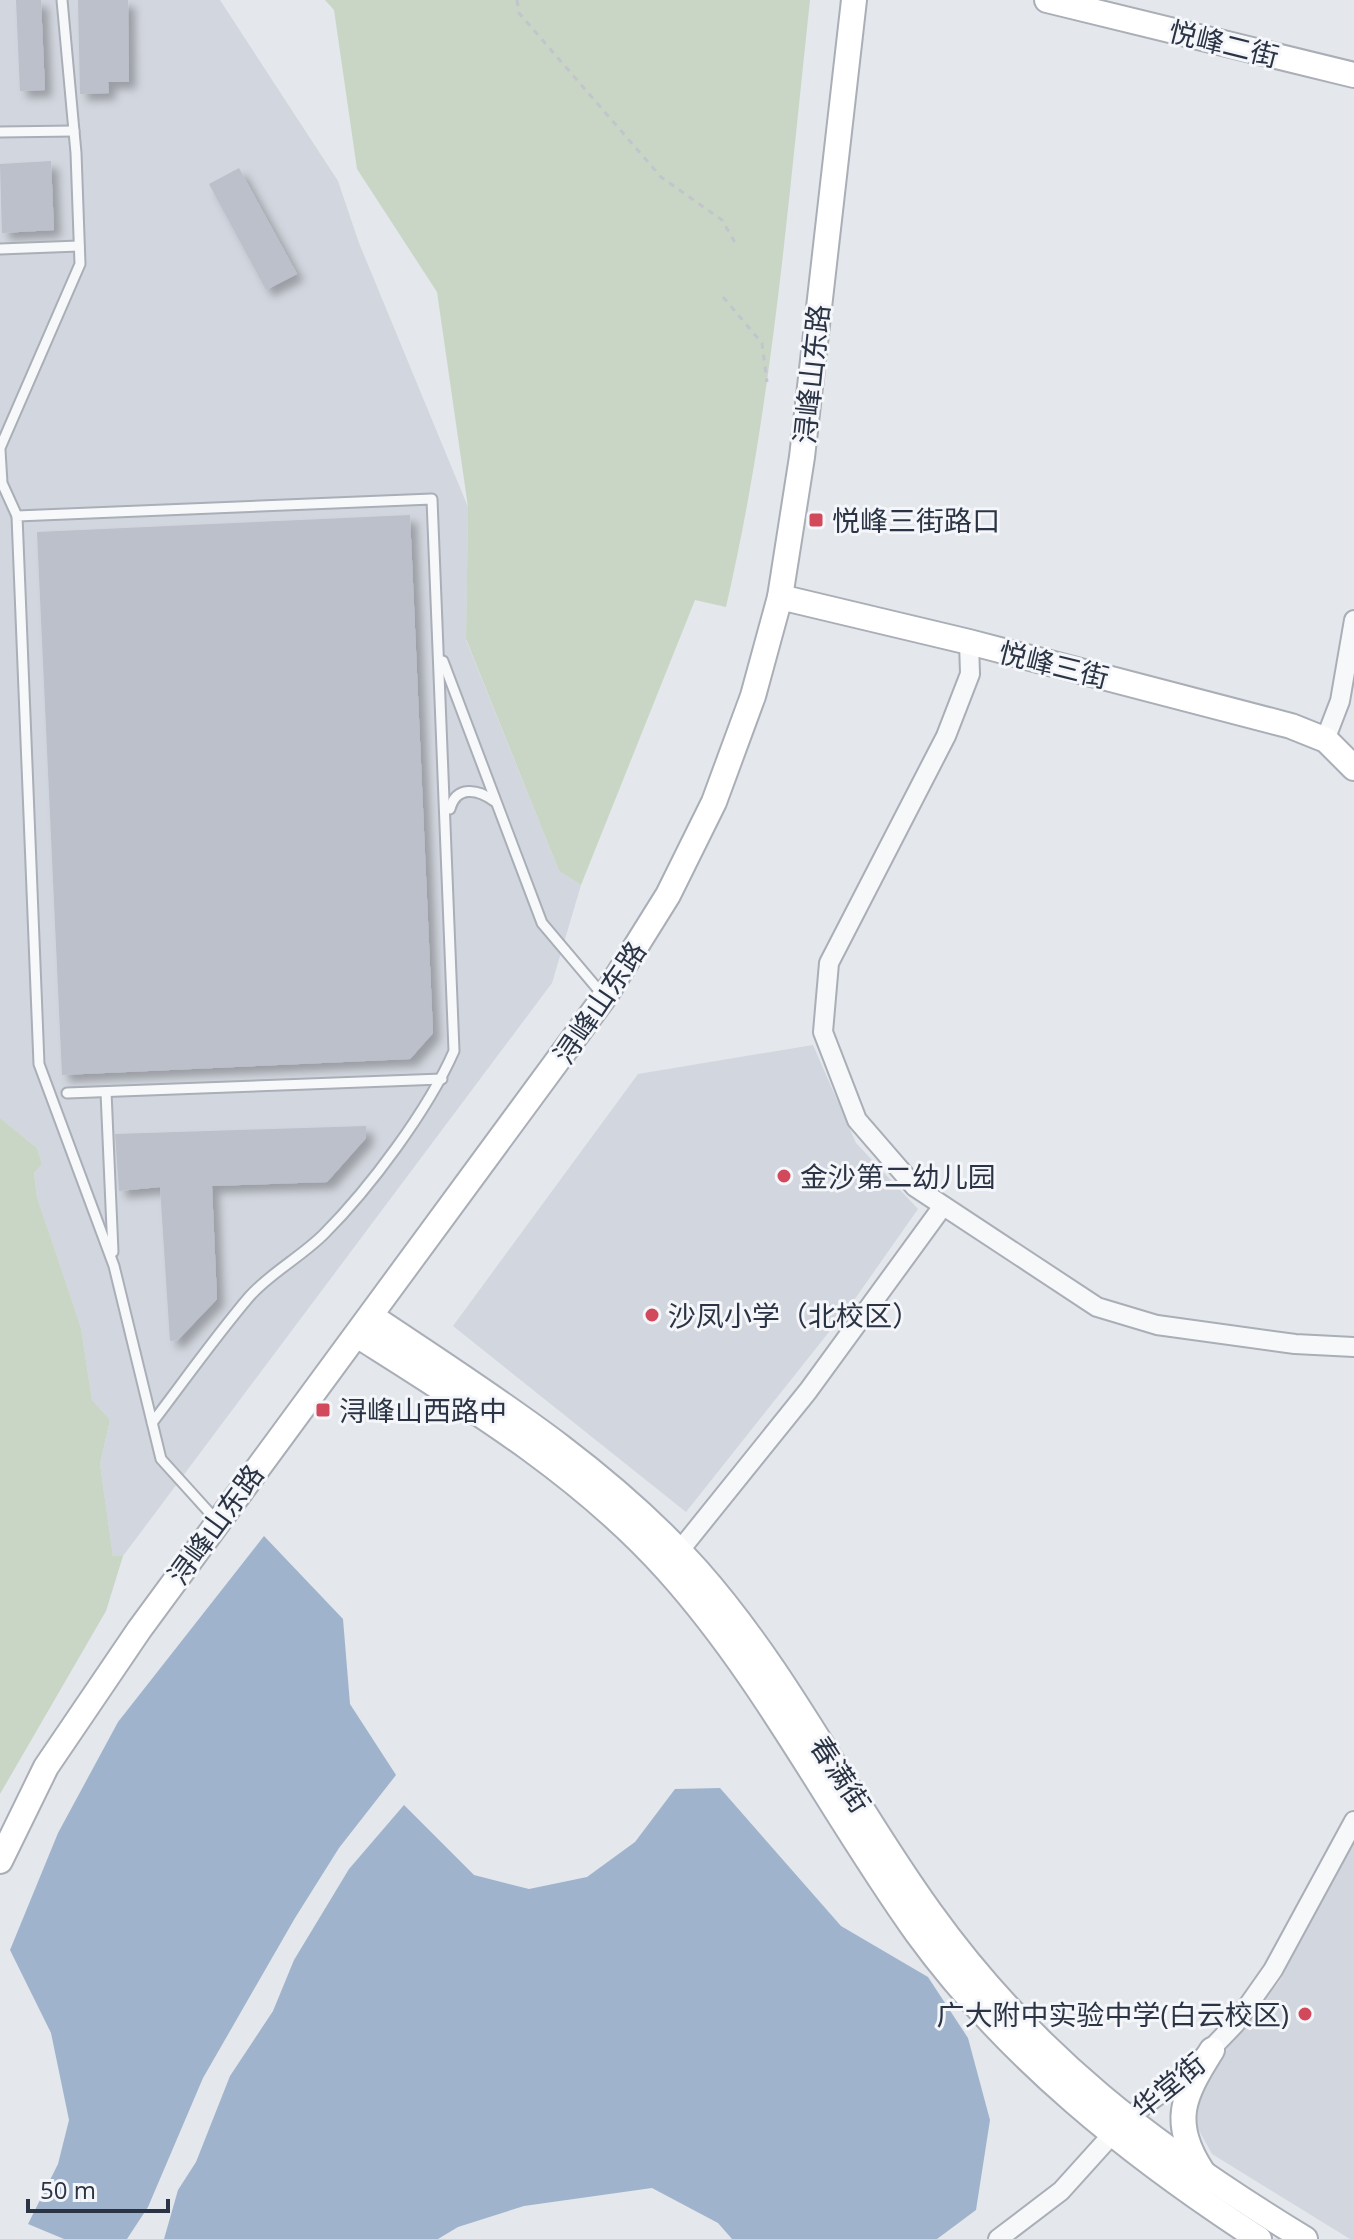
<svg xmlns="http://www.w3.org/2000/svg" width="1354" height="2239" font-family="'Open Sans','Noto Sans SC',sans-serif">
	<defs>
		<filter id="shadow"><feDropShadow dx="7" dy="7" stdDeviation="4" flood-color="#0004"/></filter>
	</defs>
	<rect width="100%" height="100%" fill="#e4e7ec"/>
	<g fill="#d2d6de">
		<polygon points="0,0 220,0 338,181 359,243 468,507 466,640 559,871 581,885 552,983 123,1556 113,1556 100,1464 110,1420 92,1400 81,1328 37,1197 34,1173 42,1164 37,1148 0,1118"/>
		<polygon points="813,1045 856,1143 918,1209 852,1303 686,1512 453,1326 638,1074"/>
		<polygon points="1354,1838 1354,2239 1350,2239 1212,2154 1191,2116 1200,2083 1279,1982"/>
	</g>
	<g fill="#c9d6c5">
		<path d="M325 0H810C788 203 772 408 726 607L695 600 581 885 559 871 466 639 468 507 437 292 357 169 334 10Z"/>
		<polygon points="0,1118 37,1148 42,1164 34,1173 37,1197 81,1328 92,1400 110,1420 100,1464 113,1556 123,1556 106,1611 0,1794"/>
	</g>
	<g fill="#9fb4cc">
		<polygon points="264,1536 343,1619 350,1704 396,1775 339,1848 295,1918 203,2078 148,2207 127,2239 64,2239 28,2224 58,2164 69,2120 51,2033 10,1950 58,1833 118,1722"/>
		<polygon points="720,1788 841,1926 928,1977 968,2038 990,2120 976,2210 937,2239 732,2239 718,2223 652,2188 524,2206 458,2227 438,2239 164,2239 178,2190 196,2162 230,2076 273,2011 294,1960 349,1869 404,1805 474,1875 529,1889 587,1877 635,1842 675,1789"/>
	</g>
	<g fill="#bbc0ca" filter="url(#shadow)">
		<polygon points="16,0 41,0 45,90 20,91"/>
		<polygon points="78,0 128,0 129,82 108,82 109,93 80,94"/>
		<polygon points="51,161 54,230 2,233 0,164"/>
		<polygon points="239,168 297,274 266,290 209,184"/>
		<polygon points="410,515 433,1033 410,1059 62,1075 37,532"/>
		<polygon points="366,1126 366,1138 327,1182 212,1186 217,1299 178,1340 170,1341 160,1187 119,1191 115,1134"/>
	</g>
	<g fill="none" stroke-linecap="round" stroke-linejoin="round">
		<g stroke="#a9aeb7" stroke-width="13">
			<g id="lane">
				<polyline points="0,132 74,131"/>
				<polyline points="0,249 79,246"/>
				<polyline points="0,448 80,264 76,153 62,0"/>
				<polyline points="0,450 2,483 17,516"/>
				<polyline points="443,661 542,923 602,994"/>
				<path d="M450 809C456 785 478 789 494 801"/>
				<polyline points="106,1092 113,1252"/>
				<polyline points="67,1093 442,1079"/>
				<path d="M152 1423C184 1381 215 1337 249 1297 270 1273 301 1257 324 1234 370 1188 428 1110 454 1051L432 499 17 516 39 1064 114 1266 161 1459 218 1522"/>
			</g>
		</g>
		<g stroke="#a9aeb7" stroke-width="22">
			<g id="street">
				<polyline points="969,642 970,674 946,736 829,963 823,1032 857,1120 915,1187 1097,1307 1157,1325 1295,1344 1354,1347"/>
				<polyline points="1325,740 1340,701 1354,620"/>
				<polyline points="672,1560 808,1391 943,1206"/>
				<polyline points="998,2239 1061,2191 1126,2119 1186,2075 1235,2024 1273,1970 1354,1821"/>
			</g>
		</g>
		<g stroke="#a9aeb7" stroke-width="28">
			<g id="secondary">
				<polyline points="1047,0 1354,75"/>
				<polyline points="780,597 969,642 1291,726 1326,740 1354,768"/>
				<path d="M371 1316C486 1393 604 1466 697 1570 789 1674 849 1800 930 1912 1033 2056 1156 2148 1305 2239"/>
				<path d="M357 1335C466 1404 580 1473 667 1570 766 1680 831 1813 917 1933 1008 2058 1131 2156 1259 2239"/>
				<polyline points="0,1861 46,1767 139,1630 605,996 668,895 714,802 753,696 780,597 802,457 854,0"/>
				<path d="M1202 2171C1170 2122 1183 2096 1212 2050"/>
			</g>
		</g>
		<g stroke="#c2c5cb" stroke-width="3" stroke-dasharray="6 6" stroke-linecap="butt">
			<polyline points="517,0 519,13 661,177 722,220 737,246"/>
			<polyline points="723,297 762,343 767,382"/>
		</g>
		<use href="#lane" stroke="#f7f8fa" stroke-width="9"/>
		<use href="#street" stroke="#f7f8fa" stroke-width="18"/>
		<use href="#secondary" stroke="#fff" stroke-width="24"/>
	</g>
	<g fill="#d1495b" stroke="#f4f6f9" stroke-width="3">
		<rect x="808" y="512" width="16" height="16" rx="4"/>
		<circle cx="784" cy="1176" r="8"/>
		<circle cx="652" cy="1315" r="8"/>
		<rect x="315" y="1402" width="16" height="16" rx="4"/>
		<circle cx="1305" cy="2014" r="8"/>
	</g>
	<g text-anchor="middle" dominant-baseline="central" stroke-width="6" stroke-linejoin="round" paint-order="stroke">
		<g font-size="28" fill="#2b3445" stroke="#f4f6f9">
			<text transform="translate(1224 43) rotate(14)">悦峰二街</text>
			<text transform="translate(811 374) rotate(-84)">浔峰山东路</text>
			<text transform="translate(1054 664) rotate(14)">悦峰三街</text>
			<text transform="translate(599 1002) rotate(-56)">浔峰山东路</text>
			<text transform="translate(215 1524) rotate(-54)">浔峰山东路</text>
			<text transform="translate(841 1774) rotate(57)">春满街</text>
			<text transform="translate(1168 2085) rotate(-39)">华堂街</text>
		</g>
		<g font-size="28" fill="#2b3445" stroke="#f4f6f9" text-anchor="start">
			<text x="832" y="520">悦峰三街路口</text>
			<text x="800" y="1176">金沙第二幼儿园</text>
			<text x="668" y="1315">沙凤小学（北校区）</text>
			<text x="339" y="1410">浔峰山西路中</text>
			<text x="1289" y="2014" text-anchor="end">广大附中实验中学(白云校区)</text>
		</g>
	</g>
	<path d="M28 2199v12h140v-12" fill="none" stroke="#2b3445" stroke-width="4"/>
	<text x="40" y="2199" font-size="24" fill="#2b3445" stroke="#f4f6f9" stroke-width="6" paint-order="stroke">50 m</text>
</svg>
